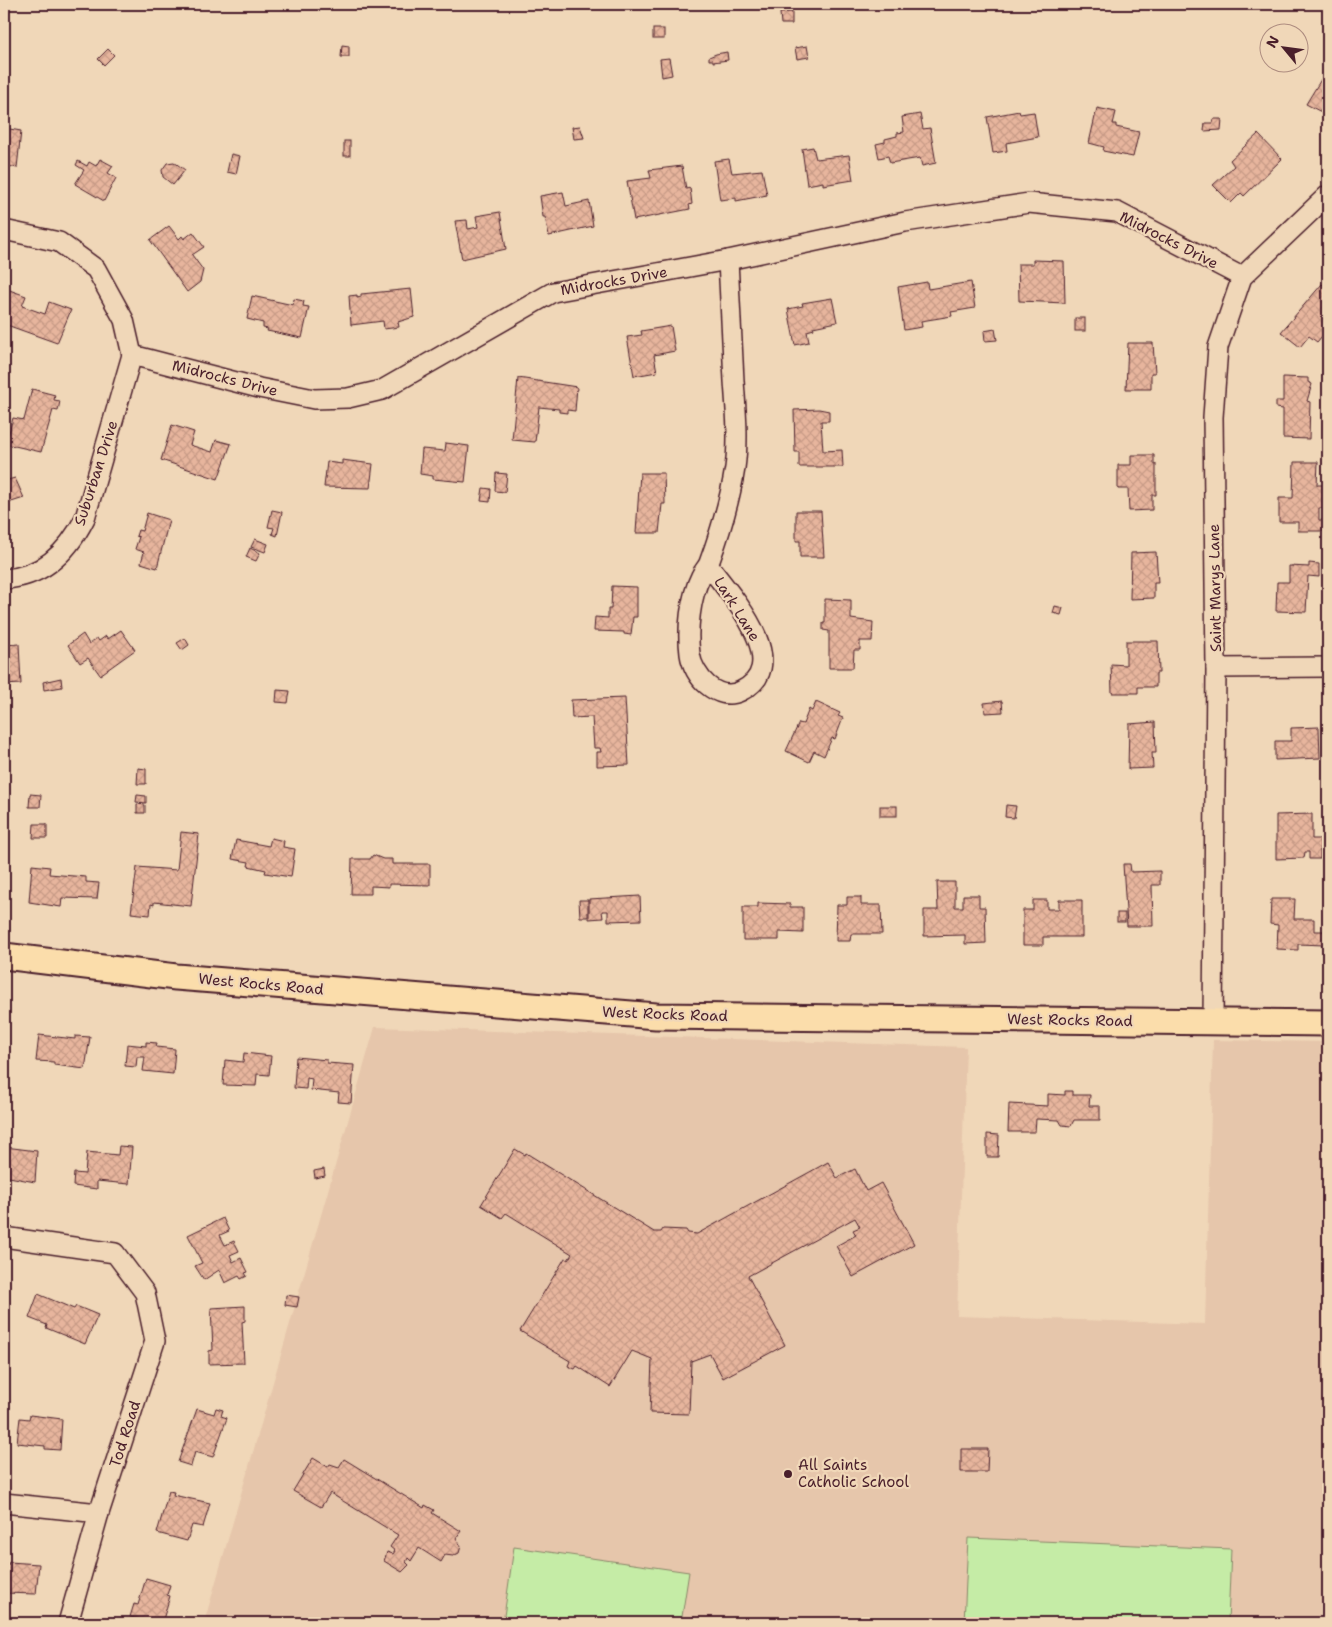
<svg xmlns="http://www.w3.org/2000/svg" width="1332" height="1627" font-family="'Shantell Sans',sans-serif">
	<defs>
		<pattern id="building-cross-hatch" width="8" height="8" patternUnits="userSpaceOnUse" patternTransform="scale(1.25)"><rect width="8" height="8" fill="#e7b59d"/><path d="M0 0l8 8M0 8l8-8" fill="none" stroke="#c89b87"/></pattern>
	</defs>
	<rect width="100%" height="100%" fill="#f0d7b8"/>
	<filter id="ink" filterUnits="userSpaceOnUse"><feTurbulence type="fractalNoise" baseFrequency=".02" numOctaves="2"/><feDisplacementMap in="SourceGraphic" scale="10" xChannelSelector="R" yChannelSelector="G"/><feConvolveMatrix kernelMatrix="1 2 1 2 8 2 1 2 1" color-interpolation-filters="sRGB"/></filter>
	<g filter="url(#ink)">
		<polygon fill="#e6c6ab" points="375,1027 966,1047 957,1316 1205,1324 1213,1040 1328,1042 1328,1623 204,1623"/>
		<g fill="#c5eca6" stroke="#888668">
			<polygon points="968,1538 1231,1549 1228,1623 964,1623"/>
			<polygon points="514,1547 689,1572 681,1623 503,1623"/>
		</g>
		<g fill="url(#building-cross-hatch)" stroke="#4a1f2b">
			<polygon points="792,12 792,24 781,24 780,13"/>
			<rect x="653" y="29" width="11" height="10"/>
			<polygon points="342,45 349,46 349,57 341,57"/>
			<polygon points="807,46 809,57 797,59 795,48"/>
			<polygon points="108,49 114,55 104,65 98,59"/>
			<polygon points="727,52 728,60 713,62 713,60 709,60 709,57 716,54"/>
			<polygon points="669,58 672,75 662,77 660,59"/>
			<polygon points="1328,68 1328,113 1327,115 1306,104"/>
			<polygon points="1097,108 1116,112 1113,124 1116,124 1116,127 1139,132 1133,157 1103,151 1104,147 1089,143"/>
			<polygon points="1019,111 1020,114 1034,112 1038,137 1006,143 1007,151 993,153 987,117"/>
			<polygon points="920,114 923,129 930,128 936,163 922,166 920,158 890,163 888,156 879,158 876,144 885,142 885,139 897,136 897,133 904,132 902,117"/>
			<polygon points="1214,119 1222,119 1221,130 1204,131 1205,123 1213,123"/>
			<polygon points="580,126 584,138 574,139 572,127"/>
			<polygon points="4,128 21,131 17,168 4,165"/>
			<polygon points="1258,134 1282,159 1244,196 1241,193 1231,203 1213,185 1234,166 1230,160"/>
			<rect x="344" y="141" width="6" height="15"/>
			<polygon points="813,147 816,159 849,155 853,180 823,185 823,182 807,185 802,149"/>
			<polygon points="231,154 240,156 236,174 227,172"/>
			<polygon points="100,159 113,166 108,173 116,178 104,201 75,184 84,170 76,165 78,161 87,166 89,162 96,166"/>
			<polygon points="729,159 732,173 762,170 767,195 736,201 736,198 720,200 714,161"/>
			<polygon points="174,162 185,170 173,185 163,177 162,170 167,163"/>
			<polygon points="682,166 686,189 690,188 692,204 689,205 690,209 634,220 627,181 651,178 649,170"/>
			<polygon points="563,192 566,206 589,201 593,226 549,236 545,217 543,217 540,196"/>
			<polygon points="500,212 506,249 462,259 455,221 467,220 468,229 478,227 476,216"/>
			<polygon points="169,226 179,239 182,236 184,239 193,232 204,247 192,255 203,270 200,282 187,292 150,240"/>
			<polygon points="1033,260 1064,261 1065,303 1019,301 1018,264 1033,264"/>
			<polygon points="927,282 928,289 971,282 975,308 951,312 952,316 921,321 922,327 904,330 898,287"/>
			<polygon points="1322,284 1328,289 1328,316 1324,321 1328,325 1328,329 1317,342 1309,336 1300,347 1281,332"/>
			<polygon points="4,288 26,296 22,306 45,314 49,302 71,310 57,343 4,324"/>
			<polygon points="411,289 414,317 398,322 399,327 384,329 383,321 351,325 349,296 357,295 357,298 361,297 361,294"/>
			<polygon points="252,296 293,305 294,299 304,301 303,306 309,307 302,338 267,331 268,329 263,328 263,323 247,319"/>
			<polygon points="832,298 837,322 813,327 814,329 807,331 809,342 795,345 788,309 803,306 802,303"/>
			<rect x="1075" y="318" width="10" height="13"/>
			<polygon points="671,326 675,351 654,355 657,372 634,376 627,337 642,335 641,331"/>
			<polygon points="995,329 997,340 985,341 984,331"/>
			<polygon points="1128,343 1153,343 1155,373 1151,373 1151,389 1126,389"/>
			<polygon points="1283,377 1308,378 1308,382 1312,384 1307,401 1310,402 1309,439 1283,438 1283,409 1276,408 1276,401 1283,401"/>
			<polygon points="518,378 577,387 575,411 567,410 567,413 559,412 559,409 539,407 535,442 512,440"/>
			<polygon points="32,389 55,395 54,400 60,401 58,411 53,410 41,452 6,444 13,418 24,420"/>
			<polygon points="819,409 829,411 829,421 821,421 823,451 842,450 843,467 799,467 799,452 795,452 794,410"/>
			<polygon points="172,425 194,432 190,445 212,452 216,440 231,444 218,479 161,460"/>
			<polygon points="446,443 469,446 465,482 433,479 433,476 420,474 422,449 445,451"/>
			<polygon points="1131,455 1154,455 1154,464 1156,464 1156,495 1152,495 1152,510 1129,511 1128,489 1118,489 1118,465 1131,465"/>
			<polygon points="342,460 373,464 370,488 324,487 327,462 342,464"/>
			<polygon points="1294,462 1318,462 1317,485 1323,485 1323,508 1319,508 1319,520 1324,520 1324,531 1298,531 1298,522 1279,522 1279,498 1293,498"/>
			<polygon points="496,473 507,474 505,492 495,491"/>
			<polygon points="640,473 664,473 665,504 662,504 659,533 636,533"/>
			<polygon points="15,478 24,498 5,504 4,481"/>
			<polygon points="483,488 491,489 490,502 481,501"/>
			<polygon points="272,510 282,512 277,536 272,534 274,528 268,527"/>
			<polygon points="796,511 821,511 824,557 800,557 800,541 796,541"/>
			<polygon points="147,513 169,520 157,568 141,563 144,552 135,549 139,537 136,536 138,530 142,531"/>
			<polygon points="255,539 268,544 265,552 251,547"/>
			<polygon points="250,548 260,553 256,561 246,557"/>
			<polygon points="1156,552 1158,583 1154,583 1154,598 1130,599 1131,553"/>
			<polygon points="1309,563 1319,564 1319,577 1308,576 1306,612 1276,611 1277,582 1289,582 1289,566 1309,567"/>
			<polygon points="612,586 637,587 637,617 633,617 631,635 624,634 624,632 594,631 595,617 608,618 608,609 611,609"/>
			<polygon points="825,599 851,600 851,619 873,622 872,641 860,641 860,650 854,650 853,668 829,668 829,631 823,630 823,623 825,623"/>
			<polygon points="1055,606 1063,608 1061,615 1053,613"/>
			<polygon points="121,630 135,650 100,675 88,658 80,663 68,645 83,634 89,644 97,638 99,641 106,636 108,639"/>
			<polygon points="185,638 189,645 182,650 177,643"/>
			<polygon points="1126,641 1158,641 1159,673 1156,673 1156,687 1138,687 1138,693 1112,693 1111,664 1126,665"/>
			<polygon points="19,644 21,684 4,685 4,645"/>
			<polygon points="61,678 62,687 44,690 43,682"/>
			<polygon points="277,690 290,691 288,703 276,702"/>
			<polygon points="625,698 629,765 597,766 597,752 601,752 600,748 594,748 592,717 572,718 571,700"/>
			<polygon points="1002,701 1003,712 985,713 984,703"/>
			<polygon points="816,702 840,713 838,716 843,718 835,739 832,738 824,756 814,751 809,762 786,751 799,723 803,724 809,709 812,711"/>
			<polygon points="1155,722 1156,753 1152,753 1153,768 1128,769 1129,724"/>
			<polygon points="1319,727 1320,758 1275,760 1275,741 1291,741 1291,728"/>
			<polygon points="138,768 146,769 146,784 137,784"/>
			<polygon points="30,794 41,795 40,807 29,807"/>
			<polygon points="137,795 146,796 146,803 136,802"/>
			<polygon points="137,804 145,805 145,813 137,813"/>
			<polygon points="1006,805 1016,806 1014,818 1005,817"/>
			<rect x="880" y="806" width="17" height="10"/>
			<polygon points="1312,814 1312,839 1320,839 1320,859 1309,859 1309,852 1305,852 1304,858 1276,859 1276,815"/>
			<polygon points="34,824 47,824 47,838 33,838"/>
			<polygon points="181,832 199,834 191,906 154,902 154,905 151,904 150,915 131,913 137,867 177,870"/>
			<polygon points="271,838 284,841 283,847 295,849 291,877 265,873 266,870 248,866 249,862 232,859 236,840 269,846"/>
			<polygon points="373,855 383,859 392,859 392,864 430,864 430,885 389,884 389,887 371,886 371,894 351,894 352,859 370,859"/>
			<polygon points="1123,864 1130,864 1131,872 1160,871 1160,885 1152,885 1153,926 1127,926"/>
			<polygon points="32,865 50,867 49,874 86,877 86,882 99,883 97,899 62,898 61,907 29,902"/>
			<polygon points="937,882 955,882 955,907 963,907 963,895 979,895 979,907 985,907 986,943 965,944 965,935 924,936 924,910 938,910"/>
			<polygon points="640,896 641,920 608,921 608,911 602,911 603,918 589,919 589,899"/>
			<polygon points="847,897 861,897 861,905 881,905 882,934 851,934 850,941 836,941 837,905 847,905"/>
			<polygon points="1271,899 1295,899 1294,919 1314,919 1314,931 1325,931 1324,945 1298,944 1298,950 1277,949 1278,925 1270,924"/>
			<polygon points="579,900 588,900 588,917 580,917"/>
			<polygon points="1033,900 1047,900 1047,909 1059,909 1059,900 1082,900 1082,937 1043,937 1043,945 1023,945 1023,910 1033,910"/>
			<polygon points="758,903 790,904 790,907 803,907 803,933 779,932 779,940 743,940 743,907 758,907"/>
			<rect x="1117" y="913" width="8" height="9"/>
			<polygon points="39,1035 75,1039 75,1036 90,1037 85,1069 54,1065 54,1062 36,1061"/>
			<polygon points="146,1042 157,1043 156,1047 175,1049 173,1074 143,1071 145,1057 137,1057 136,1067 125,1066 127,1044 146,1046"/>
			<polygon points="244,1053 271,1056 269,1075 257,1074 256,1086 223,1085 225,1060 243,1062"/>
			<polygon points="296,1057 327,1060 327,1063 354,1065 351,1103 338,1102 339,1093 311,1090 312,1079 307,1078 306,1089 294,1088"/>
			<polygon points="1065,1091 1072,1091 1072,1095 1090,1095 1089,1106 1100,1106 1100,1120 1074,1120 1071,1126 1062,1125 1059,1120 1036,1119 1035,1132 1008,1132 1009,1104 1048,1106 1048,1094 1065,1095"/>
			<polygon points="987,1134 999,1135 998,1157 987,1157"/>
			<polygon points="119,1146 132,1147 129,1184 97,1181 97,1189 73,1186 74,1173 85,1174 87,1152 118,1155"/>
			<polygon points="5,1147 37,1151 35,1182 4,1176"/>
			<polygon points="515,1149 525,1155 526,1153 654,1232 661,1232 663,1229 686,1230 688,1233 697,1234 828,1162 837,1178 855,1169 866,1191 881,1183 914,1244 853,1277 836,1246 856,1235 853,1230 860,1227 855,1218 748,1276 785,1345 723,1378 710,1354 691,1361 689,1414 650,1413 652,1359 632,1351 610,1387 577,1366 575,1369 568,1366 570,1361 520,1331 565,1258 568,1260 572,1254 506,1213 502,1218 481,1205"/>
			<polygon points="324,1169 325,1176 315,1178 314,1171"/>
			<polygon points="223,1218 229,1231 220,1235 225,1245 234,1241 239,1251 230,1255 233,1262 241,1258 248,1272 245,1273 247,1276 241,1279 239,1276 225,1283 219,1270 204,1280 195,1266 202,1263 188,1235"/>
			<polygon points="38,1294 74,1309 76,1306 98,1315 85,1344 46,1328 47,1325 29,1318"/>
			<polygon points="286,1295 299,1297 297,1307 285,1305"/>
			<polygon points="245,1306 245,1321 242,1322 244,1363 209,1364 209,1351 213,1350 211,1308"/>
			<polygon points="216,1408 223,1410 221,1416 227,1418 213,1457 195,1452 191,1466 178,1462 197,1409 214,1414"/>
			<polygon points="30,1415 62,1419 60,1450 45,1449 45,1446 17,1443 20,1418 29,1419"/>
			<polygon points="961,1449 988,1449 987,1472 961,1472"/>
			<polygon points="313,1458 328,1467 330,1464 339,1467 344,1459 424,1508 425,1505 434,1510 432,1513 461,1531 456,1538 461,1546 459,1553 453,1556 445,1555 441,1562 419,1548 411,1561 408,1558 406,1562 409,1565 402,1572 384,1561 387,1552 393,1554 395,1551 390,1547 398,1535 330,1493 321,1507 293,1491"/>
			<polygon points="169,1491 174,1492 173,1495 210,1503 203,1527 192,1525 187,1541 157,1533"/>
			<polygon points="9,1562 39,1564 36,1594 4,1593 4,1564 8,1565"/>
			<polygon points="146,1578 170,1585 167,1595 170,1596 162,1623 130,1617 134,1604 138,1605"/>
		</g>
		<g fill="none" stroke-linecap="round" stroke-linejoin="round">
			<g stroke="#4a1f2b" stroke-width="22">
				<g id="minor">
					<path d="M4 230 59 242 96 269 124 320 132 355 85 518C68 552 43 577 4 579"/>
					<polyline points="132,355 259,388 314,399 348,398 382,390 553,292 728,260 905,222 1029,203 1117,212 1242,277"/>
					<path d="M708 565C730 594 795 665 741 691 717 703 693 676 690 654 687 630 690 598 701 576 703 571 707 568 709 563 720 533 730 500 735 468 739 439 736 410 734 381 732 340 730 300 728 260"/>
					<polyline points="1216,668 1328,667"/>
					<polyline points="1213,1022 1216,668 1213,417 1218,347 1242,277 1328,195"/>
					<polyline points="4,1237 115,1253 145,1293 155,1341 99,1513 68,1623"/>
					<polyline points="4,1503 99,1513"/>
				</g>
			</g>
			<g stroke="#4a1f2b" stroke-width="29">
				<polyline id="major" points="4,956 176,977 656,1016 1328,1023"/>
			</g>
			<use href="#minor" stroke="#f0d7b8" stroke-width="19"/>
			<use href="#major" stroke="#fbddab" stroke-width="25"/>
		</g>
	</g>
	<circle fill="#4a1f2b" stroke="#f0d7b8" stroke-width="2" cx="788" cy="1474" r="5"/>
	<g text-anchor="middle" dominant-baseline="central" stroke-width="4.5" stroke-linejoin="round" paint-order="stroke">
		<g font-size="15" fill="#4a1f2b" stroke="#f0d7b8">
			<text transform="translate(1169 240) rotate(27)">Midrocks Drive</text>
			<text transform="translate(614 281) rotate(-10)">Midrocks Drive</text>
			<text transform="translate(225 378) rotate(14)">Midrocks Drive</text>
			<text transform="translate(96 473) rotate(-72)">Suburban Drive</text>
			<text transform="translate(1215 588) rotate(-91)">Saint Marys Lane</text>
			<text transform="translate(737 609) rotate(58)">Lark Lane</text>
			<text transform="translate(261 984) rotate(5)">West Rocks Road</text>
			<text transform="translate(665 1014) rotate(2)">West Rocks Road</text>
			<text transform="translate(1070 1020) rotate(1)">West Rocks Road</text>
			<text transform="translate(125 1434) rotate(-72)">Tod Road</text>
		</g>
		<g font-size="15" fill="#4a1f2b" stroke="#f0d7b8" text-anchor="start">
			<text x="798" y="1465">All Saints<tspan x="798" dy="17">Catholic School</tspan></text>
		</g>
	</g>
	<rect width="1332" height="1627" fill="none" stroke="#f0d7b8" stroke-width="20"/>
	<rect x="10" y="10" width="1312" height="1607" fill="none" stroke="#4a1f2b" stroke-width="2" filter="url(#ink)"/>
	<g transform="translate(1284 48) rotate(299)"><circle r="24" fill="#f0d7b8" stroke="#ae8d80"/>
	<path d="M0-4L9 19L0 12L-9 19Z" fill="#4a1f2b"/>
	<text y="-8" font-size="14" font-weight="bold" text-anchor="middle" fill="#4a1f2b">N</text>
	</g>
</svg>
